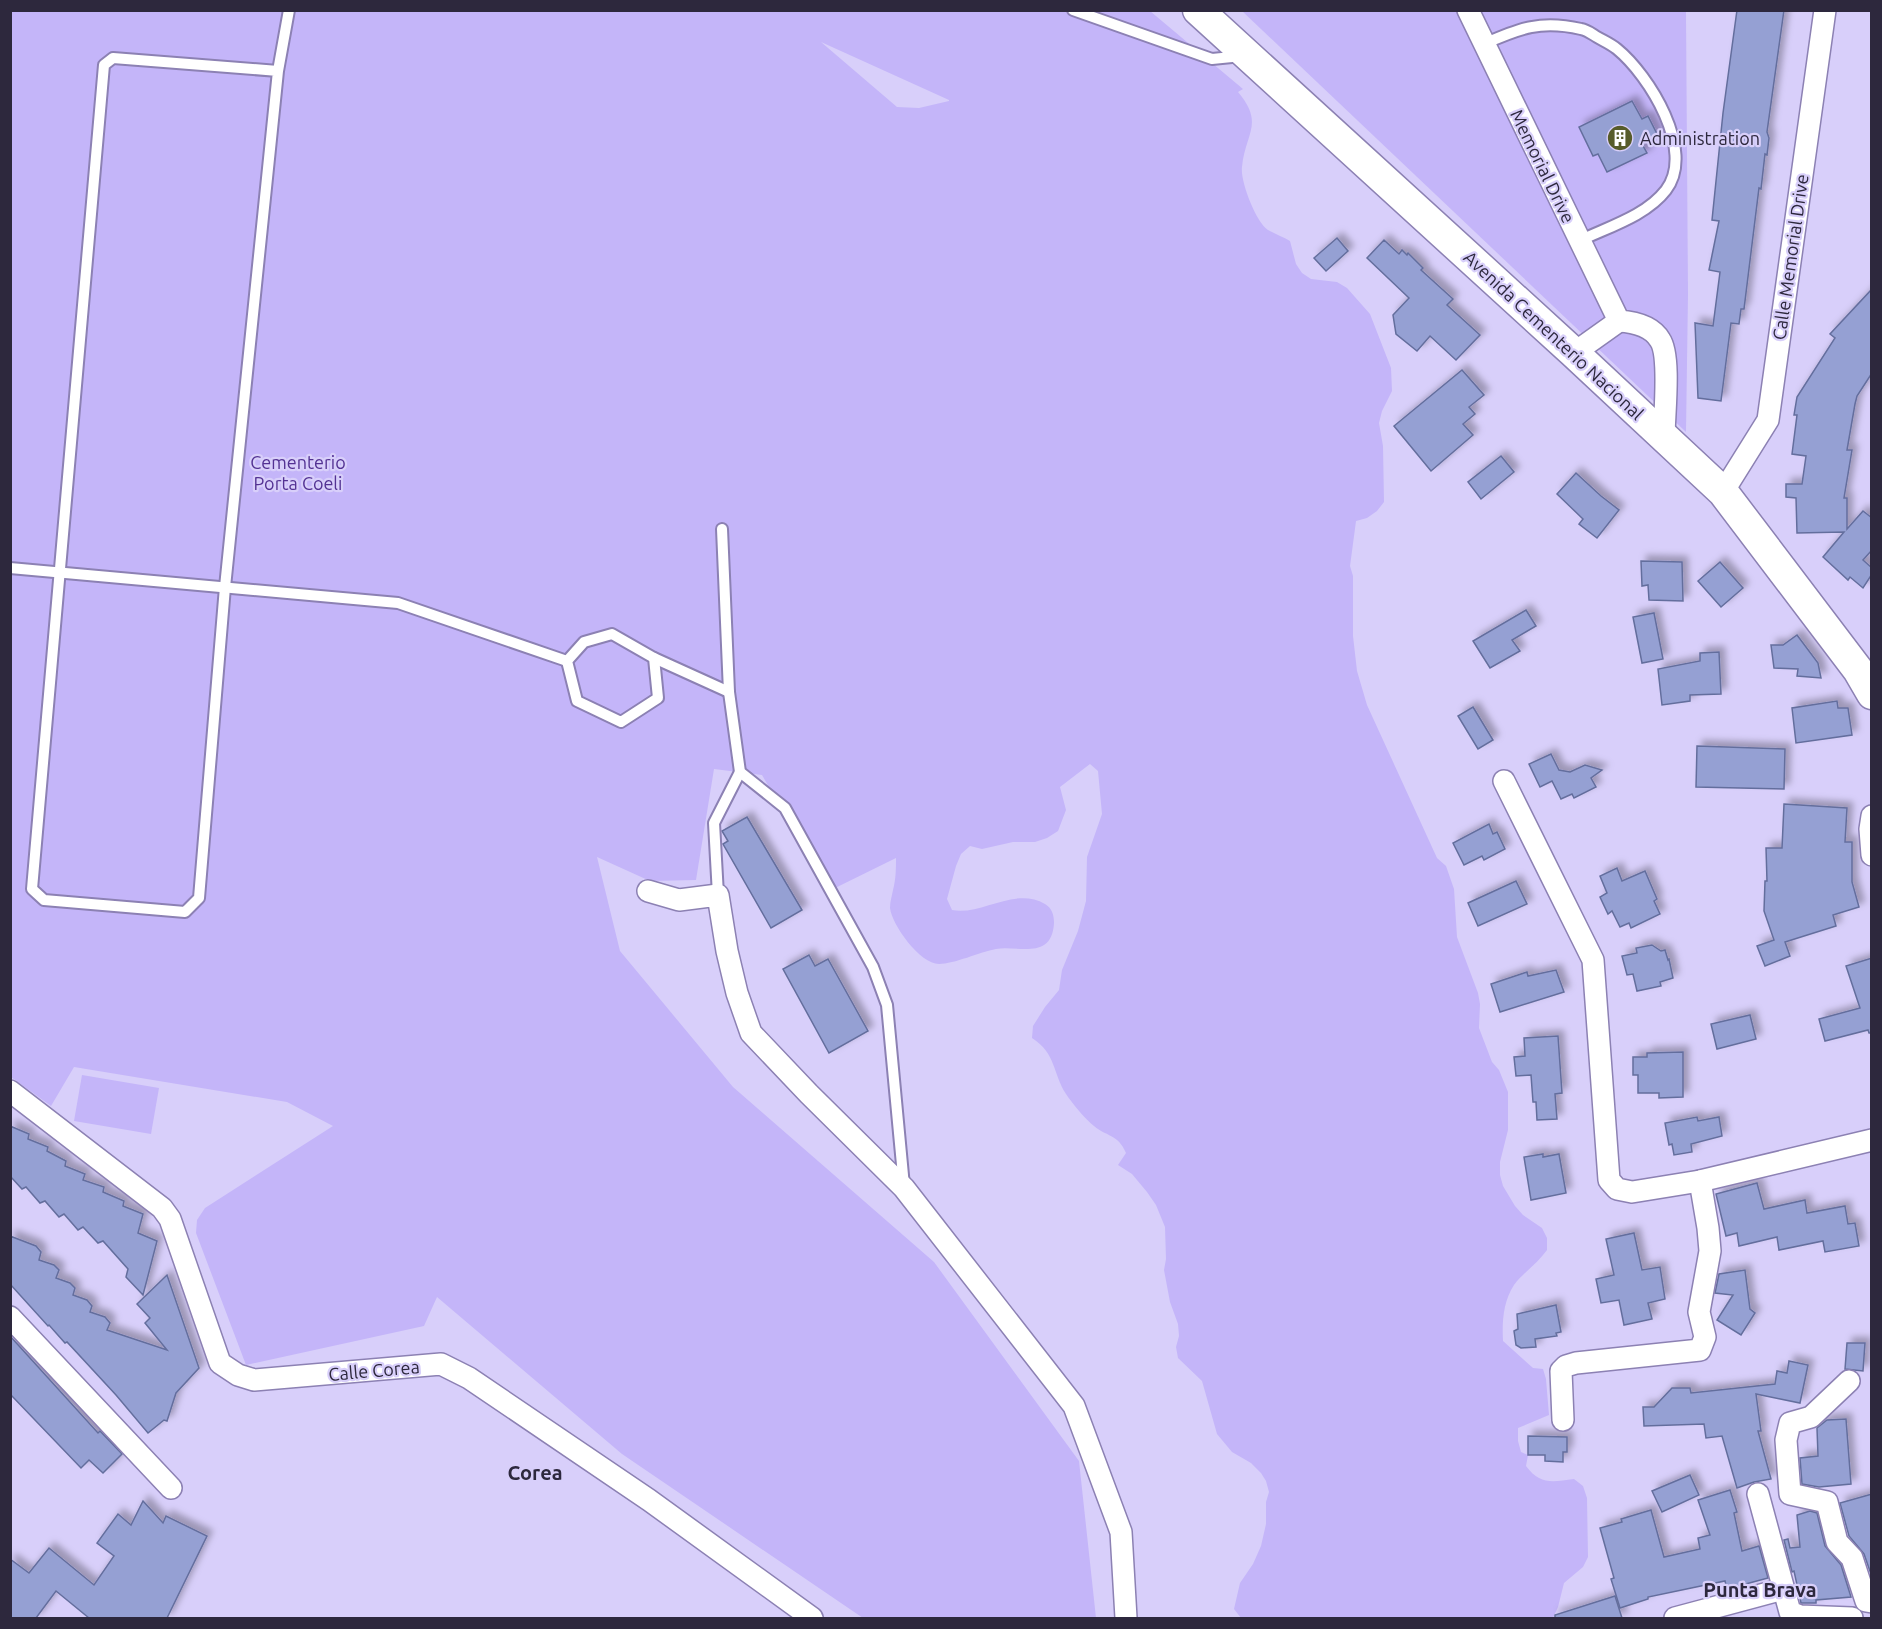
<svg xmlns="http://www.w3.org/2000/svg" width="1882" height="1629" font-family="Ubuntu,sans-serif">
	<defs>
		<filter id="shadow"><feDropShadow dx="5.5" dy="-5.5" stdDeviation="3" flood-color="#0004"/></filter>
	</defs>
	<rect width="100%" height="100%" fill="#d8cffa"/>
	<g fill="#c4b5f9" fill-rule="evenodd">
		<path d="M11 11H1150L1243 89 1238 92C1265 124 1245 133 1242 167 1240 181 1256 222 1268 230 1275 234 1283 237 1290 241L1296 264 1302 273 1311 279 1337 282 1347 288 1370 314 1391 368 1392 391 1382 411 1379 423 1383 446 1384 502 1377 511 1367 518 1356 521 1350 566 1353 576V636L1357 671 1367 705 1437 858 1446 866 1454 889 1457 937 1478 993 1480 1004 1479 1028 1492 1062 1499 1070 1508 1092V1130L1500 1162V1175L1503 1186 1515 1206 1523 1215 1542 1228 1547 1238V1250C1538 1263 1523 1273 1514 1285 1503 1302 1502 1322 1503 1341L1533 1368 1543 1369 1546 1379 1549 1415 1518 1428V1441L1521 1452 1528 1455 1526 1466C1540 1485 1552 1482 1574 1479L1583 1486 1587 1498 1588 1557 1583 1567 1564 1583 1558 1607 1553 1618H1241L1234 1609 1240 1583 1253 1564 1261 1546 1266 1524V1502L1269 1492 1266 1481 1261 1473 1251 1463 1232 1452 1217 1434 1202 1381 1178 1358 1176 1347 1179 1336 1178 1324 1170 1302 1164 1270 1166 1259 1165 1227 1156 1205 1147 1192 1132 1174 1118 1165 1126 1153C1118 1134 1107 1137 1094 1126 1085 1119 1072 1103 1066 1094 1053 1074 1056 1053 1032 1038L1033 1026 1045 1007 1059 990 1062 970 1078 931 1086 901 1087 857 1102 814 1098 771 1090 764 1060 787 1066 810 1058 831 1047 838 1035 842H1013L982 849 970 846 961 854 956 866 947 899 952 910C981 916 1015 886 1045 904 1052 908 1054 915 1054 923 1052 961 1017 945 996 949 980 952 954 964 939 964 920 964 892 925 890 908 890 901 892 896 893 890 896 879 896 868 896 858L829 891 762 775 714 769 696 880 650 881 597 857 620 951 733 1087 934 1262 1079 1461 1096 1618H863L622 1454 437 1297 424 1326 246 1365 196 1233 197 1220 205 1208 333 1126 287 1102 74 1067 51 1106 11 1077ZM821 42 949 100V101L919 108 897 107Z"/>
		<polygon points="1242,11 1686,11 1688,294 1686,432"/>
		<polygon points="82,1075 159,1088 151,1134 74,1121"/>
	</g>
	<g fill="#95a0d3" stroke="#646e9d" stroke-width="1.5" filter="url(#shadow)">
		<polygon points="1737,10 1784,10 1767,132 1769,138 1767,155 1765,154 1761,189 1759,188 1744,309 1741,309 1739,324 1731,323 1721,401 1698,398 1695,323 1713,326 1720,272 1709,270 1719,221 1712,220 1723,113"/>
		<polygon points="1632,101 1642,119 1648,116 1658,136 1642,144 1647,153 1607,172 1598,154 1593,156 1579,127"/>
		<polygon points="1337,238 1348,251 1326,271 1314,258"/>
		<polygon points="1384,240 1399,254 1402,250 1407,255 1408,253 1423,268 1421,270 1453,299 1447,305 1480,335 1456,360 1430,336 1417,351 1396,334 1393,315 1409,298 1367,258"/>
		<polygon points="1872,289 1872,373 1857,396 1855,404 1847,450 1852,450 1844,498 1847,498 1847,529 1863,511 1872,518 1872,550 1863,560 1872,568 1872,574 1863,588 1850,577 1848,580 1823,557 1844,532 1797,533 1796,498 1786,497 1786,484 1802,484 1806,456 1792,454 1797,415 1794,415 1797,397 1835,338 1830,334"/>
		<polygon points="1462,370 1484,395 1469,407 1475,414 1463,424 1473,435 1431,471 1394,426"/>
		<polygon points="1501,456 1514,472 1481,499 1468,482"/>
		<polygon points="1576,473 1601,496 1619,510 1597,538 1579,524 1583,519 1557,494"/>
		<polygon points="1641,561 1682,562 1683,601 1649,600 1648,585 1642,586"/>
		<polygon points="1720,562 1743,588 1721,607 1698,581"/>
		<polygon points="1526,610 1536,626 1512,640 1520,651 1490,668 1473,641"/>
		<polygon points="1654,613 1663,659 1642,663 1633,617"/>
		<polygon points="1797,635 1818,663 1821,678 1797,676 1798,669 1774,668 1771,645 1783,645"/>
		<polygon points="1719,652 1721,694 1690,695 1690,701 1662,705 1658,669 1700,661 1700,653"/>
		<polygon points="1837,701 1838,708 1848,708 1852,735 1796,743 1792,708"/>
		<polygon points="1473,707 1493,740 1478,749 1458,716"/>
		<polygon points="1697,746 1785,749 1784,789 1696,787"/>
		<polygon points="1551,754 1559,770 1570,772 1585,765 1602,770 1591,778 1596,787 1574,798 1572,794 1561,799 1552,781 1540,787 1529,764"/>
		<polygon points="1784,804 1847,808 1845,842 1852,842 1852,882 1859,907 1833,915 1836,926 1785,942 1790,956 1765,966 1757,946 1774,940 1764,911 1765,881 1767,881 1766,848 1782,848"/>
		<polygon points="747,817 802,910 771,928 723,844 728,841 722,831"/>
		<polygon points="1489,824 1493,834 1497,832 1505,849 1484,860 1482,856 1464,865 1453,843"/>
		<polygon points="1617,868 1622,881 1645,871 1657,899 1654,901 1660,914 1631,928 1629,923 1620,927 1612,911 1608,914 1600,897 1607,893 1600,876"/>
		<polygon points="1516,881 1527,904 1478,926 1468,903"/>
		<polygon points="1652,945 1661,951 1665,950 1668,960 1669,959 1673,978 1660,982 1661,986 1637,991 1633,974 1627,975 1622,956 1637,953 1636,948"/>
		<polygon points="809,955 815,966 828,959 868,1031 829,1053 783,969"/>
		<polygon points="1872,958 1871,1033 1869,1033 1868,1030 1825,1041 1819,1019 1860,1008 1846,966"/>
		<polygon points="1556,970 1564,992 1500,1012 1491,984 1527,972 1528,976"/>
		<polygon points="1750,1015 1756,1039 1717,1049 1711,1024"/>
		<polygon points="1558,1036 1562,1093 1555,1094 1557,1119 1537,1120 1536,1102 1533,1102 1531,1075 1516,1076 1514,1057 1525,1056 1524,1038"/>
		<polygon points="1683,1052 1683,1097 1659,1098 1659,1093 1638,1093 1638,1075 1633,1075 1633,1057 1647,1057 1647,1053"/>
		<polygon points="1697,1117 1698,1121 1719,1117 1722,1136 1691,1144 1692,1152 1674,1155 1672,1144 1669,1145 1665,1123"/>
		<polygon points="10,1126 29,1134 28,1139 48,1147 47,1151 66,1161 65,1166 85,1174 83,1180 104,1187 103,1192 124,1201 123,1206 143,1214 138,1233 157,1241 143,1295 126,1277 128,1269 103,1241 98,1243 83,1227 78,1230 64,1214 59,1217 45,1201 40,1203 26,1187 22,1189 10,1176"/>
		<polygon points="1543,1154 1543,1157 1559,1154 1566,1193 1531,1200 1524,1157"/>
		<polygon points="1757,1183 1764,1209 1805,1200 1807,1213 1845,1206 1848,1224 1855,1223 1859,1246 1825,1252 1823,1241 1779,1250 1777,1237 1739,1246 1737,1233 1726,1236 1716,1194"/>
		<polygon points="1634,1233 1642,1270 1660,1267 1665,1299 1648,1303 1652,1319 1624,1325 1619,1300 1601,1303 1596,1279 1614,1275 1606,1239"/>
		<polygon points="10,1236 36,1246 41,1252 39,1260 54,1265 59,1270 56,1278 70,1283 75,1288 73,1295 87,1300 92,1306 90,1312 105,1317 110,1323 107,1330 167,1350 145,1323 150,1318 137,1304 167,1275 199,1368 176,1393 167,1421 164,1420 148,1433 116,1395 67,1342 65,1343 49,1325 48,1326 10,1284"/>
		<polygon points="1745,1270 1750,1309 1755,1313 1741,1335 1717,1320 1733,1295 1715,1293 1719,1274"/>
		<polygon points="1556,1305 1561,1332 1556,1333 1557,1336 1535,1339 1536,1347 1521,1348 1516,1345 1514,1331 1518,1329 1517,1314"/>
		<polygon points="10,1336 98,1433 100,1431 122,1454 103,1473 89,1460 81,1468 10,1394"/>
		<polygon points="1847,1343 1865,1343 1863,1371 1845,1369"/>
		<polygon points="1789,1361 1808,1365 1800,1403 1756,1394 1761,1431 1758,1431 1771,1479 1754,1482 1737,1488 1722,1436 1706,1438 1704,1424 1644,1426 1643,1407 1654,1407 1672,1388 1690,1388 1691,1393 1775,1384 1777,1371 1787,1373"/>
		<polygon points="1846,1419 1851,1484 1819,1487 1802,1484 1800,1458 1818,1456 1817,1428 1827,1420"/>
		<polygon points="1528,1436 1567,1437 1567,1452 1563,1452 1563,1462 1545,1461 1545,1455 1528,1455"/>
		<polygon points="1690,1475 1699,1495 1662,1512 1652,1491"/>
		<polygon points="1730,1490 1737,1512 1734,1513 1742,1551 1759,1546 1768,1578 1727,1589 1725,1581 1648,1597 1648,1599 1620,1608 1611,1579 1614,1578 1600,1528 1622,1522 1621,1519 1651,1510 1664,1557 1700,1549 1698,1538 1710,1535 1698,1500"/>
		<polygon points="1872,1494 1872,1577 1864,1554 1849,1536 1840,1503"/>
		<polygon points="143,1501 163,1523 166,1516 207,1536 167,1618 89,1618 56,1591 36,1618 10,1618 10,1559 29,1573 49,1548 94,1585 114,1556 97,1543 118,1514 131,1525"/>
		<polygon points="1810,1511 1817,1513 1825,1546 1841,1565 1851,1597 1816,1600 1816,1603 1801,1603 1794,1571 1792,1572 1784,1540 1788,1539 1790,1548 1800,1547 1797,1515"/>
		<polygon points="1615,1596 1622,1618 1555,1618 1555,1615"/>
	</g>
	<g fill="none" stroke-linecap="round" stroke-linejoin="round">
		<g stroke="#8c81b3" stroke-width="14">
			<g id="lane">
				<polyline points="1073,10 1212,59 1242,56"/>
				<path d="M1484 44C1520 28 1541 20 1581 29 1587 30 1592 34 1597 37 1604 41 1611 44 1617 49 1649 75 1696 151 1666 190 1646 216 1608 227 1579 241"/>
				<polyline points="278,71 113,58 104,65 32,889 44,900 185,912 199,898 225,587 278,71 289,10"/>
				<polyline points="722,529 729,692 740,772 785,808 873,967 887,1005 904,1186"/>
				<polyline points="10,568 398,603 567,661"/>
				<polygon points="612,634 654,658 658,698 621,722 577,701 567,661 584,642"/>
				<polyline points="654,658 729,692"/>
				<polyline points="718,895 714,823 740,772"/>
			</g>
		</g>
		<g stroke="#8c81b3" stroke-width="24">
			<g id="street">
				<path d="M1468 10 1619 321C1633 322 1652 326 1660 340 1671 356 1664 416 1664 437"/>
				<polyline points="1574,353 1619,321"/>
				<polyline points="1723,492 1768,420 1825,10"/>
				<polyline points="1504,781 1593,960 1609,1180 1617,1189 1632,1192 1700,1181 1872,1140"/>
				<polyline points="1872,816 1870,829 1872,855"/>
				<polyline points="648,891 679,900 718,895 727,951 737,993 751,1033 809,1094 904,1188 1074,1406 1121,1532 1126,1618"/>
				<polyline points="10,1091 162,1208 170,1219 220,1363 238,1375 254,1380 441,1364 469,1378 649,1500 812,1618"/>
				<polyline points="10,1317 171,1488"/>
				<polyline points="1849,1381 1811,1417 1790,1423 1786,1440 1790,1494 1827,1502 1837,1542 1852,1558 1866,1601 1872,1602"/>
				<polyline points="1563,1420 1561,1371 1566,1366 1576,1363 1700,1350 1705,1337 1699,1312 1710,1251 1708,1228 1700,1181"/>
				<polyline points="1758,1494 1790,1612 1800,1616 1852,1618"/>
				<polyline points="1675,1618 1783,1589"/>
			</g>
		</g>
		<g stroke="#8c81b3" stroke-width="33">
			<polyline id="secondary" points="1198,10 1574,353 1723,492 1858,670 1872,694"/>
		</g>
		<use href="#lane" stroke="#fff" stroke-width="10"/>
		<use href="#street" stroke="#fff" stroke-width="21"/>
		<use href="#secondary" stroke="#fff" stroke-width="30"/>
	</g>
	<defs>
		<g id="building-disc" transform="scale(1.35)"><circle r="9.5" fill="#575c2a" stroke="#d8cffa"/><path d="M-4-6H4V6H1V3H-1V6H-4ZM-2.5-4.3h1.7v1.8h-1.7ZM.8-4.3h1.7v1.8H.8ZM-2.5-1h1.7V.8h-1.7ZM.8-1h1.7V.8H.8Z" fill="#fff"/></g>
	</defs>
	<g fill-rule="evenodd">
		<use href="#building-disc" x="1620" y="138"/>
	</g>
	<g text-anchor="middle" dominant-baseline="central" stroke-width="4.5" stroke-linejoin="round" paint-order="stroke">
		<g font-size="18" fill="#2d283d" stroke="#d8cffa" text-anchor="start">
			<text x="1640" y="138">Administration</text>
		</g>
		<g font-size="18" fill="#2d283d" stroke="#d8cffa">
			<text transform="translate(1543 166) rotate(64)">Memorial Drive</text>
			<text transform="translate(1790 257) rotate(-82)">Calle Memorial Drive</text>
			<text transform="translate(1554 335) rotate(43)">Avenida Cementerio Nacional</text>
			<text transform="translate(374 1370) rotate(-5)">Calle Corea</text>
		</g>
		<g font-size="18" fill="#533293" stroke="#d8cffa">
			<text x="298" y="462">Cementerio<tspan x="298" dy="21">Porta Coeli</tspan></text>
		</g>
		<g font-size="20" font-weight="bold" fill="#2d283d" stroke="#d8cffa">
			<text x="535" y="1472">Corea</text>
			<text x="1760" y="1589">Punta Brava</text>
		</g>
	</g>
	<rect width="1882" height="1629" fill="none" stroke="#2d283d" stroke-width="24"/>
</svg>
